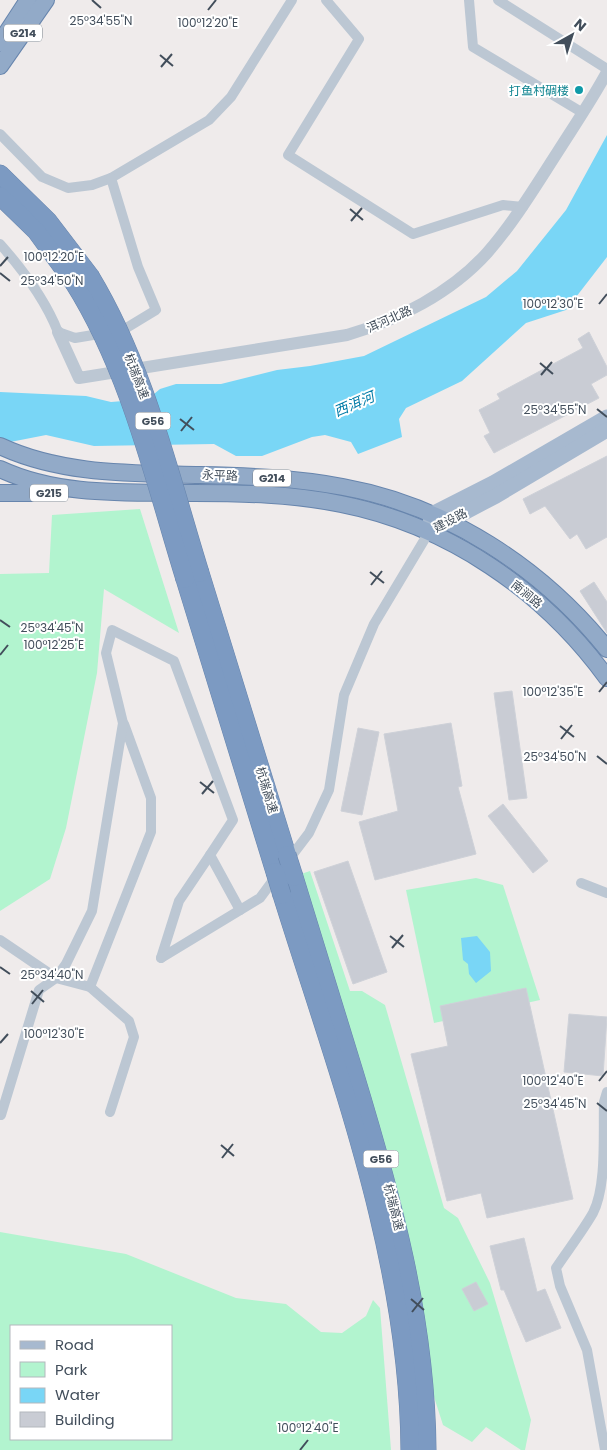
<svg xmlns="http://www.w3.org/2000/svg" width="607" height="1450" font-family="Poppins,'Noto Sans SC',sans-serif">
	<rect width="100%" height="100%" fill="#efebeb"/>
	<g fill="#b2f4cf" fill-rule="evenodd">
		<polygon points="140,509 179,633 104,589 97,673 66,828 50,879 0,911 0,574 49,573 52,515"/>
		<polygon points="310,871 350,991 362,991 385,1005 444,1208 458,1218 490,1283 531,1420 525,1450 521,1450 486,1427 472,1442 443,1425 428,1378 423,1318 403,1213 301,874"/>
		<polygon points="476,878 503,885 540,1000 434,1023 406,890"/>
		<path d="M0 1232 126 1254 236 1298 286 1304 321 1332 342 1333 366 1316 373 1300 380 1308 391 1450H0ZM11 1326H171V1439H11Z"/>
	</g>
	<g fill="#79d6f6">
		<polygon points="607,135 607,257 566,310 526,323 462,381 406,408 399,419 402,437 358,454 351,442 325,435 312,437 262,456 236,456 214,444 94,446 46,435 0,444 0,392 86,396 111,402 148,399 160,389 176,384 221,384 277,370 310,366 364,356 486,297 517,271 566,210"/>
		<polygon points="477,936 490,952 491,971 476,983 469,974 468,964 463,960 461,938"/>
	</g>
	<g fill="#c9ccd4" stroke="#ced1d8">
		<polygon points="589,332 607,367 607,375 591,384 599,398 494,453 484,436 490,433 479,410 500,399 497,394 583,348 578,339"/>
		<polygon points="607,456 607,537 586,549 577,534 570,539 545,506 530,514 523,499"/>
		<polygon points="594,582 607,602 607,633 580,591"/>
		<polygon points="512,691 527,798 509,800 494,693"/>
		<polygon points="451,723 462,786 458,787 476,854 375,880 359,822 398,811 384,734"/>
		<polygon points="358,728 379,732 362,815 341,811"/>
		<polygon points="503,804 548,861 533,873 488,816"/>
		<polygon points="348,861 387,972 353,984 314,872"/>
		<polygon points="526,988 573,1199 487,1218 481,1193 447,1201 411,1054 448,1046 440,1006"/>
		<polygon points="569,1014 607,1017 603,1076 564,1072"/>
		<polygon points="524,1238 537,1292 545,1289 561,1328 526,1342 504,1290 501,1290 490,1246"/>
		<polygon points="476,1282 488,1304 474,1311 462,1289"/>
	</g>
	<g fill="none" stroke-linecap="round" stroke-linejoin="round">
		<g stroke="#6785ad" stroke-width="18">
			<g id="trunk">
				<polyline points="0,43 28,0"/>
				<polyline points="0,66 46,0"/>
				<path d="M0 446C62 475 132 473 200 475 248 476 295 478 343 487 447 506 541 567 607 649"/>
				<path d="M0 469C60 497 129 492 194 493 243 493 293 494 341 504 448 525 543 590 607 678"/>
				<polyline points="0,493 55,493"/>
			</g>
		</g>
		<g stroke="#6785ad" stroke-width="19">
			<g id="motorway">
				<polyline points="0,174 48,221 90,276"/>
				<polyline points="0,196 36,231 74,283"/>
				<polyline points="200,573 287,855"/>
				<polyline points="185,579 275,872"/>
				<path d="M294 877C314 942 334 1007 354 1072 392 1197 426 1319 427 1450"/>
				<path d="M282 895C338 1075 409 1259 410 1450"/>
			</g>
		</g>
		<g stroke="#bcc7d3" stroke-width="10">
			<polyline points="326,0 359,39 288,155 413,234 503,205 523,207"/>
			<polyline points="469,0 473,47 583,113"/>
			<polyline points="498,0 607,69"/>
			<polyline points="0,134 42,177 68,188 92,185 111,178 209,120 231,97 292,0"/>
			<path d="M0 244C24 271 45 299 58 332L75 338 123 330 156 310 138 267 111 178"/>
			<polyline points="287,862 309,833 329,790 344,695 374,624 429,532"/>
			<polyline points="581,883 607,893"/>
			<polyline points="0,940 56,978 90,987 129,1021 134,1037 110,1112"/>
			<polyline points="161,958 260,898 277,875"/>
			<polyline points="161,958 179,901 210,855"/>
			<polyline points="90,987 151,832 151,798 124,724"/>
			<polyline points="1,1115 39,990 56,978 66,964 92,911 123,723 106,653 112,630 174,661 233,820 210,855 240,910"/>
			<path d="M605 1450 587 1350 560 1286 556 1268C568 1250 582 1232 593 1213 607 1186 603 1133 604 1102L607 1092"/>
		</g>
		<path stroke="#bcc7d3" stroke-width="12" d="M58 332 79 378 347 335C398 320 451 293 487 253 514 222 535 187 557 153 574 126 592 100 607 72"/>
		<g stroke="#a7b9cf" stroke-width="15">
			<polyline points="430,523 432,514 493,483 607,417"/>
			<polyline points="439,526 496,496 607,430"/>
		</g>
		<use href="#trunk" stroke="#92aac8" stroke-width="16"/>
		<use href="#motorway" stroke="#7c9ac2" stroke-width="18"/>
		<g stroke="#6785ad" stroke-width="19" stroke-linecap="butt">
			<g id="motorway-bridge">
				<path d="M90 276C145 367 169 473 200 573"/>
				<path d="M74 283C130 372 154 479 185 579"/>
				<polyline points="287,855 294,877"/>
				<polyline points="275,872 282,895"/>
			</g>
		</g>
		<use href="#motorway-bridge" stroke="#7c9ac2" stroke-width="18"/>
	</g>
	<path fill="none" stroke="#424e5b" stroke-width="2" d="M92 0 101 8M208 10 216 0M160 55 173 66M161 67 172 54M350 209 363 220M351 221 362 208M0 266 8 257M0 273 10 281M599 304 607 294M540 363 553 374M541 375 552 362M597 409 607 417M180 419 194 430M181 431 192 417M370 572 384 583M371 585 382 571M0 620 10 627M0 655 8 645M599 692 607 682M560 726 574 737M561 739 572 725M597 756 607 764M200 782 214 793M202 794 213 781M390 936 404 947M392 948 403 935M0 967 10 974M31 991 44 1002M32 1004 43 990M0 1043 8 1034M599 1081 607 1071M597 1103 607 1111M221 1145 234 1156M222 1158 233 1144M411 1299 424 1310M412 1312 423 1298M300 1450 308 1440"/>
	<circle fill="#0f9aa8" stroke="#fff" stroke-width="2" cx="579" cy="90" r="5"/>
	<g text-anchor="middle" dominant-baseline="central" stroke-width="4" stroke-linejoin="round" paint-order="stroke">
		<g fill="#fff" stroke="#7b838c" stroke-width="1">
			<rect x="4" y="24.5" width="38" height="17" rx="4"/>
			<rect x="135.5" y="412.5" width="35" height="17" rx="4"/>
			<rect x="253" y="469.5" width="38" height="17" rx="4"/>
			<rect x="30" y="484.5" width="38" height="17" rx="4"/>
			<rect x="363.5" y="1150.5" width="35" height="17" rx="4"/>
		</g>
		<g font-size="11" font-weight="bold" fill="#424e5b">
			<text x="23" y="33">G214</text>
			<text x="153" y="421">G56</text>
			<text x="272" y="478">G214</text>
			<text x="49" y="493">G215</text>
			<text x="381" y="1159">G56</text>
		</g>
		<g font-size="12" fill="#0d838f" stroke="#fff" text-anchor="end">
			<text x="569" y="90">打鱼村碉楼</text>
		</g>
		<g font-size="12" fill="#424e5b" stroke="#fff">
			<text transform="translate(389 319) rotate(-24)">洱河北路</text>
			<text transform="translate(137 376) rotate(69)">杭瑞高速</text>
			<text transform="translate(220 475) rotate(2)">永平路</text>
			<text transform="translate(450 520) rotate(-28)">建设路</text>
			<text transform="translate(527 594) rotate(39)">南涧路</text>
			<text transform="translate(267 790) rotate(73)">杭瑞高速</text>
			<text transform="translate(394 1207) rotate(76)">杭瑞高速</text>
		</g>
		<g font-size="14" font-style="italic" fill="#017ba7" stroke="#fff">
			<text transform="translate(354 404) rotate(-23)">西洱河</text>
		</g>
	</g>
	<g font-size="12" text-anchor="middle" fill="#424e5b" stroke="#fff" stroke-width="4" stroke-linejoin="round" paint-order="stroke">
		<text x="101" y="25">25°34'55"N</text>
		<text x="208" y="27">100°12'20"E</text>
		<text x="54" y="261">100°12'20"E</text>
		<text x="52" y="285">25°34'50"N</text>
		<text x="553" y="308">100°12'30"E</text>
		<text x="555" y="414">25°34'55"N</text>
		<text x="52" y="632">25°34'45"N</text>
		<text x="54" y="649">100°12'25"E</text>
		<text x="553" y="696">100°12'35"E</text>
		<text x="555" y="761">25°34'50"N</text>
		<text x="52" y="979">25°34'40"N</text>
		<text x="54" y="1038">100°12'30"E</text>
		<text x="553" y="1085">100°12'40"E</text>
		<text x="555" y="1108">25°34'45"N</text>
		<text x="308" y="1432">100°12'40"E</text>
	</g>
	<rect x="10" y="1325" width="162" height="115" fill="#ffffff" stroke="#b3b8bd"/>
	<rect x="20" y="1341" width="25" height="8" fill="#a7b9cf" stroke="#b3b8bd"/>
	<text x="55" y="1350" font-size="15" fill="#424e5b">Road</text>
	<rect x="20" y="1362" width="25" height="15" fill="#b2f4cf" stroke="#b3b8bd"/>
	<text x="55" y="1375" font-size="15" fill="#424e5b">Park</text>
	<rect x="20" y="1388" width="25" height="15" fill="#79d6f6" stroke="#b3b8bd"/>
	<text x="55" y="1400" font-size="15" fill="#424e5b">Water</text>
	<rect x="20" y="1412" width="25" height="15" fill="#c9ccd4" stroke="#b3b8bd"/>
	<text x="55" y="1425" font-size="15" fill="#424e5b">Building</text>
	<g transform="translate(572 35) rotate(39)" stroke="#ffffff" stroke-width="4" paint-order="stroke">
	<path d="M0-4L9 19L0 12L-9 19Z" fill="#424e5b"/>
	<text y="-8" font-size="14" font-weight="bold" text-anchor="middle" fill="#424e5b">N</text>
	</g>
</svg>
